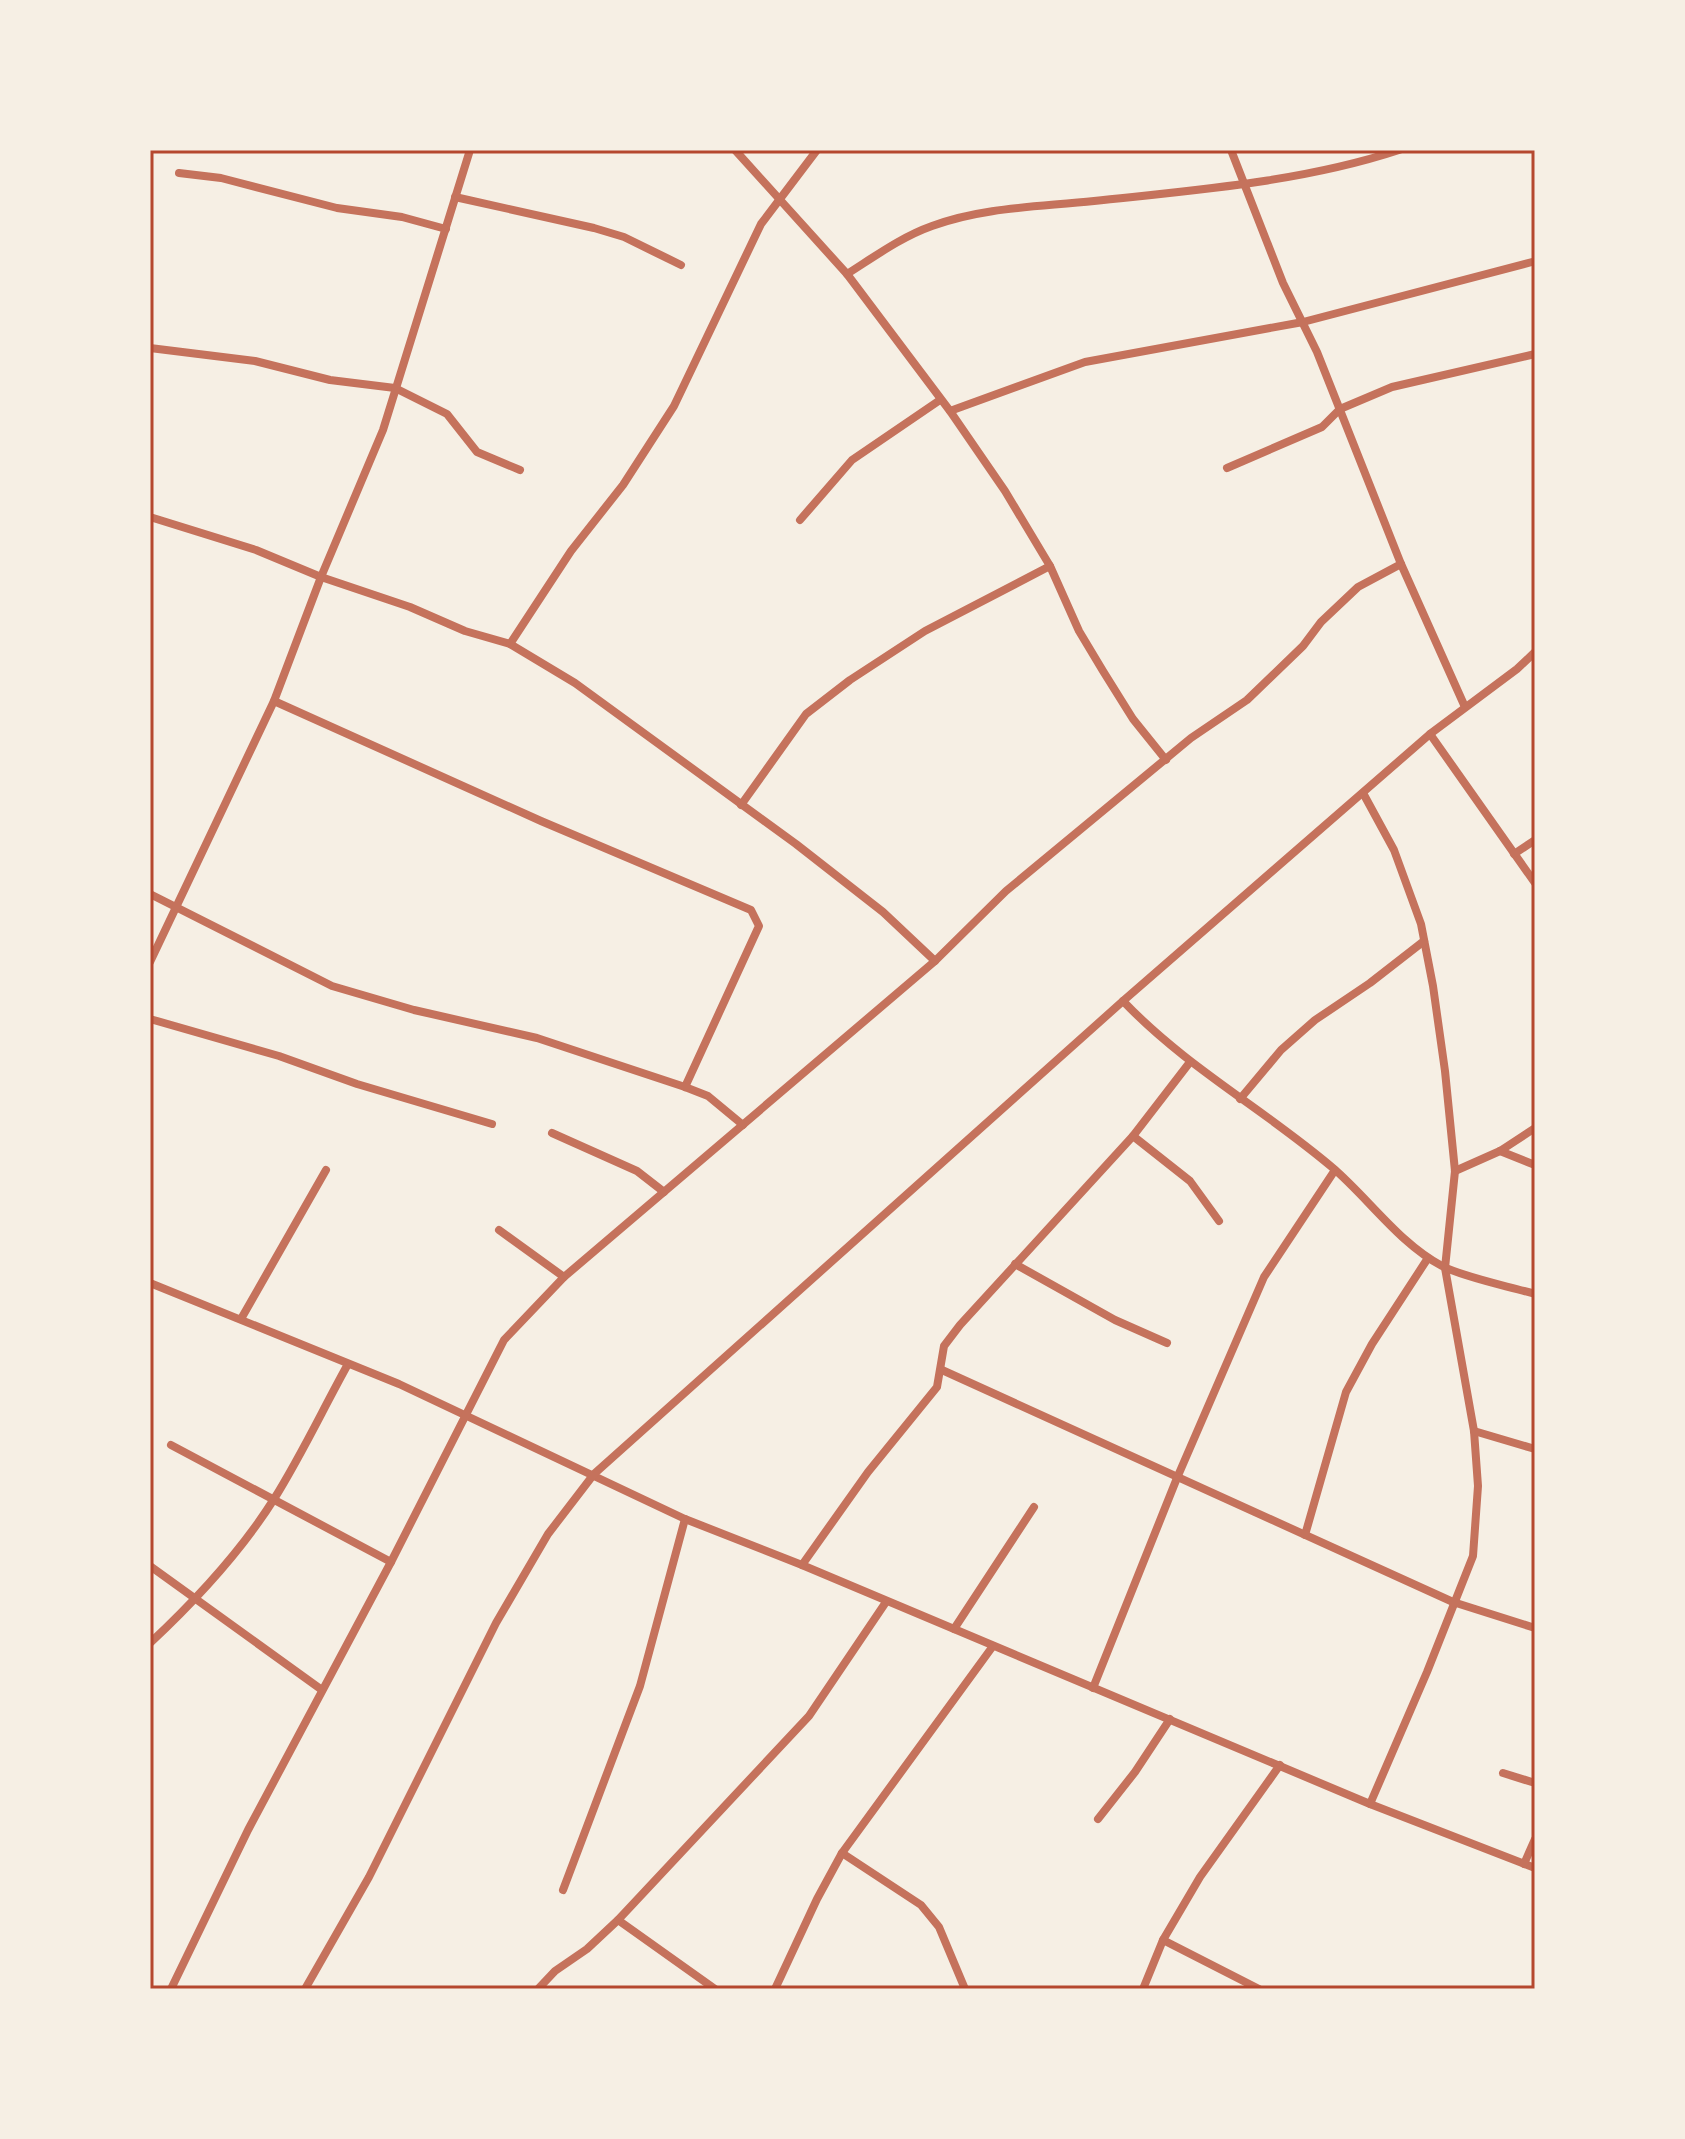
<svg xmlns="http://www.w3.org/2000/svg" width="1685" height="2139" font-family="'Zilla Slab',serif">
	<rect width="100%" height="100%" fill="#f6efe4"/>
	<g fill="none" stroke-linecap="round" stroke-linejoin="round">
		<g stroke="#c5725c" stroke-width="8">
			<polyline points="735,150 847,274 950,411 1005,491 1050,566 1079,631 1103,671 1133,719 1166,760"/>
			<polyline points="1231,150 1283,283 1317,352 1401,564 1465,707"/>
			<polyline points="179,173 221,178 337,208 402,217 446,229"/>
			<polyline points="455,197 594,228 624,237 681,265"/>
			<path d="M847 274C874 257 901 237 932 226 983 207 1039 207 1094 201 1195 190 1302 182 1399 150"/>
			<polyline points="150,348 255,361 330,380 395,388 447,414 477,452 520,470"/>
			<polyline points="950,411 1085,362 1303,322 1532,262"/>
			<polyline points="1227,468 1322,427 1340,409 1392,387 1535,354"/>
			<polyline points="150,517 256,550 321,577 410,607 465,631 510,644 575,683 796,844 883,912 935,961"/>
			<polyline points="800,520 852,460 940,400"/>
			<polyline points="510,644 571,551 623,485 674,406 761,224 817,150"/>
			<polyline points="274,701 541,821 751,910 759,926 685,1087"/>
			<polyline points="1430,734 1535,883"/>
			<polyline points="1363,793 1394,850 1421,924 1433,986 1445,1071 1455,1171 1445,1268 1474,1431 1478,1486 1473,1556 1427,1672 1370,1804"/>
			<polyline points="741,805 806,714 850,680 925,631 1050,566"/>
			<polyline points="1514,854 1535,840"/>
			<polyline points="150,894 332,986 414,1010 537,1038 685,1087 708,1096 743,1125"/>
			<polyline points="150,962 274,701 321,577 383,430 470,150"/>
			<path d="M1123 1001C1187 1068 1264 1109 1333 1168 1369 1199 1399 1243 1442 1266 1466 1278 1508 1286 1535 1294"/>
			<polyline points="150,1019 279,1056 357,1084 492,1124"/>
			<polyline points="1240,1099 1281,1050 1315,1020 1370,983 1424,941"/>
			<polyline points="552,1133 637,1171 664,1192"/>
			<polyline points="1133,1136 1190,1181 1219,1221"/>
			<polyline points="1500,1151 1535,1165"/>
			<polyline points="1455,1171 1500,1151 1535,1128"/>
			<polyline points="499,1230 564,1277"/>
			<polyline points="1015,1264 1115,1320 1167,1343"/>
			<polyline points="150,1283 399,1384 685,1519 802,1565 1370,1804 1535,1868"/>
			<polyline points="241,1319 326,1170"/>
			<polyline points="942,1370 1453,1602 1535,1628"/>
			<polyline points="1474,1431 1535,1449"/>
			<polyline points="171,1445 391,1562"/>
			<polyline points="1305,1535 1346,1392 1372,1344 1428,1258"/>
			<polyline points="802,1565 868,1472 937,1387 944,1346 960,1325 1133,1136 1190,1062"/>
			<polyline points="150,1566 322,1690"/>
			<polyline points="954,1629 1034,1507"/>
			<path d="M150 1643C197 1599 240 1553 274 1499 301 1456 323 1409 348 1364"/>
			<polyline points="1093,1688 1177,1478 1264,1277 1335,1170"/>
			<polyline points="1503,1773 1535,1783"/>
			<polyline points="1098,1819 1135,1772 1170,1719"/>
			<polyline points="842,1853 921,1905 939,1927 965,1989"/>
			<polyline points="1524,1864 1535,1839"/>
			<polyline points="563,1890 640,1686 685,1519"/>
			<polyline points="618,1920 715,1989"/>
			<polyline points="1163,1940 1259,1989"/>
			<polyline points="171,1989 248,1830 391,1562 504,1340 564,1277 935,961 1006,891 1191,738 1247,700 1303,646 1321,622 1358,587 1401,564"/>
			<polyline points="305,1989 369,1877 496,1623 548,1534 594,1474 1123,1001 1430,734 1517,669 1535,652"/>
			<polyline points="538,1989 555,1971 587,1949 618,1920 809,1716 886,1602"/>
			<polyline points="775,1989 817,1899 842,1853 993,1646"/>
			<polyline points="1143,1989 1163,1940 1200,1877 1280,1765"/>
		</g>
	</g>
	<rect width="1685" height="2139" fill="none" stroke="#f6efe4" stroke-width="304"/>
	<rect x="152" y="152" width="1381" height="1835" fill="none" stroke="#b5482f" stroke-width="3"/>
</svg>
